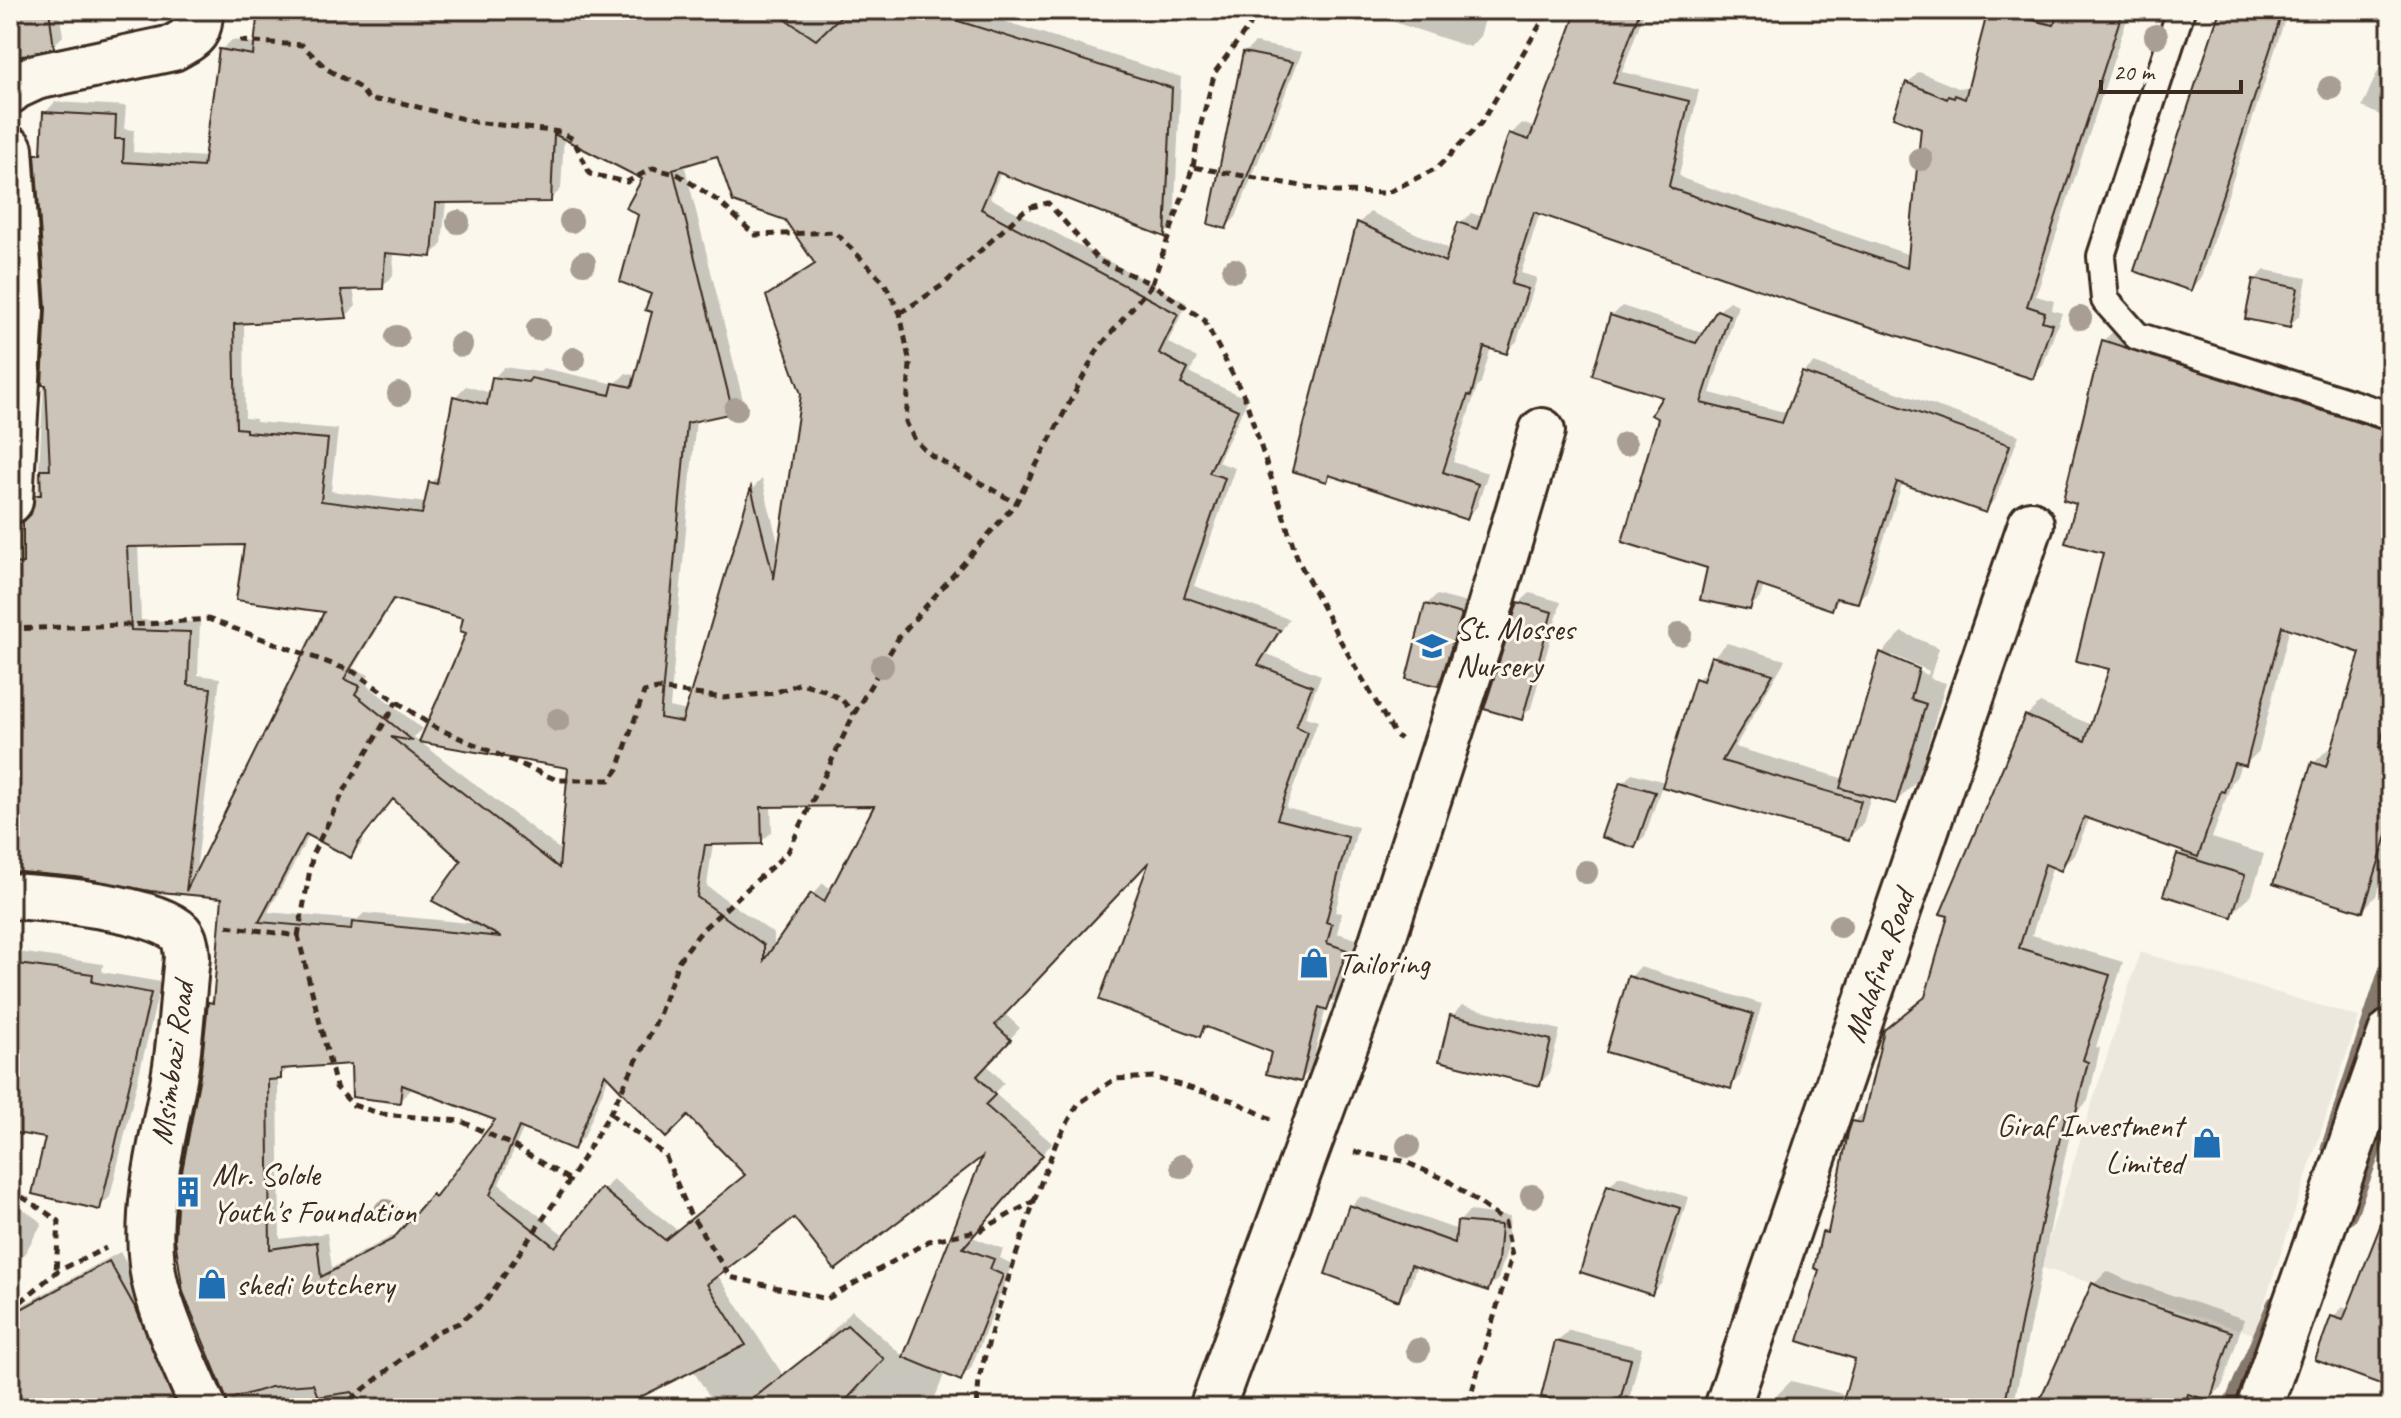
<svg xmlns="http://www.w3.org/2000/svg" width="2401" height="1418" font-family="Caveat,sans-serif">
	<rect width="100%" height="100%" fill="#fbf7ec"/>
	<filter id="ink" filterUnits="userSpaceOnUse"><feTurbulence type="fractalNoise" baseFrequency=".0125" numOctaves="2"/><feDisplacementMap in="SourceGraphic" scale="16" xChannelSelector="R" yChannelSelector="G"/><feConvolveMatrix kernelMatrix="1 2 1 2 8 2 1 2 1" color-interpolation-filters="sRGB"/></filter>
	<g filter="url(#ink)">
		<polygon fill="#ede8dd" points="2140,952 2359,1017 2254,1334 2040,1267"/>
		<g fill="#0003" fill-rule="evenodd">
			<polygon points="10,10 59,10 63,36 53,46 10,57"/>
			<path d="M260 10H1185L1174 21 975 12 1181 77 1174 224 1164 235 1001 172 990 198 1187 303 1168 342 1197 358 1190 373 1248 399 1218 462 1235 468 1194 586 1289 619 1267 654 1321 675 1305 717 1318 721 1286 808 1358 827 1335 912 1342 913 1337 933 1356 939 1337 997 1326 1007 1311 1069 1301 1080 1273 1051 1208 1026 1200 1034 1154 854 1004 1013 1020 1028 986 1064 1004 1083 994 1093 1052 1143 972 1237 1003 1249 1000 1258 1012 1264 971 1368 961 1378 945 1372 931 1408H717L692 1369 643 1394 650 1408H231L203 1070 210 1003 216 997 225 896 151 889 103 879 10 869V642L11 632 18 626 14 544 10 543V513L20 516 33 514 37 503 48 311 45 113 55 102 126 106 124 129 134 130 133 152 206 157 221 50 232 40 256 43ZM564 136 645 178 640 214 654 311 637 376 626 373 615 384 543 368 539 372 504 367 494 378 491 393 466 386 455 397 442 472 431 483 427 503 331 491 338 429 256 422V419L245 418 244 322 346 316 356 306 353 288 382 287 393 276 394 251 432 255 442 244 446 201 550 200 561 189ZM718 153 787 218 816 262 780 286 769 297 803 394 780 551 762 479 753 488 687 711 670 707 696 419 732 411 743 400 684 163ZM246 543 327 610 196 872 220 678 198 675 200 622 141 620 138 545ZM396 597 465 617 469 631 570 767 563 852 414 737 422 729 365 683 369 675 353 668ZM394 798 464 861 480 924 364 913 357 920 268 912 310 834 350 855 361 845 368 830ZM878 804 832 890 823 883 813 894 774 949V934L707 886 713 843 761 842 772 832 771 805ZM353 1062 399 1101 410 1091 411 1086 498 1119 444 1185 404 1230 332 1268 327 1233 280 1239 278 1078 291 1066ZM609 1076 688 1113 747 1174 677 1230 613 1179 565 1236 499 1184 524 1127 574 1147 584 1137ZM987 1151 905 1358 852 1310 816 1349 783 1375 717 1274 794 1216Z"/>
			<polygon points="1357,10 1488,10 1480,36 1470,47"/>
			<polygon points="1579,10 1645,10 1622,72 1699,90 1679,175 1684,179 1910,255 1923,127 1908,83 1919,72 1958,88 1971,86 1990,10 2130,10 2036,296 2054,301 2052,310 2062,313 2043,365 2032,376 1540,212 1521,273 1537,278 1517,341 1506,352 1491,347 1481,383 1477,387 1453,462 1488,473 1477,507 1466,518 1332,474 1326,479 1359,223 1370,212 1452,250 1460,224 1471,213 1483,217 1511,134 1522,123 1535,128"/>
			<polygon points="2223,10 2288,10 2201,278 2191,288"/>
			<polygon points="1255,43 1302,52 1236,217 1226,227 1244,53"/>
			<polygon points="2390,56 2391,56 2391,120 2362,107 2380,66"/>
			<polygon points="2265,270 2307,278 2300,315 2289,326 2254,280"/>
			<polygon points="1729,301 1738,305 1710,393 1788,413 1803,373 1814,363 2019,435 1995,500 1985,510 1903,481 1867,591 1857,601 1842,597 1832,608 1764,585 1760,598 1749,608 1710,566 1665,396 1612,316 1622,306 1705,333 1719,311"/>
			<polygon points="2117,328 2391,415 2391,849 2376,896 2363,910 2314,763 2328,749 2333,751 2363,652 2290,627 2259,751 2246,764 2241,763 2237,776 2232,782 2212,838 2264,854 2252,894 2231,915 2179,855 2184,850 2090,817 2074,855 2060,869 2053,865 2032,935 2123,962 2096,1047 2100,1048 2088,1101 2075,1114 2066,1152 2013,1408 1773,1408 1777,1395 1791,1381 1847,1395 1857,1358 1822,1268 1824,1233 1831,1226 1854,1122 1868,1108 1901,1017 1928,994 2026,716 2040,703 2092,725 2111,668 2106,552 2078,502 2103,341"/>
			<polygon points="1530,593 1561,602 1531,708 1521,718 1519,603"/>
			<polygon points="1437,595 1471,604 1448,674 1438,684 1426,605"/>
			<path d="M1902 632 1939 648 1930 678 1946 683 1917 781 1896 802 1871 795 1863 824 1848 838 1662 785 1645 836 1634 846 1622 784 1632 773 1665 782 1697 680 1710 667 1713 657 1727 643 1785 660 1735 747 1845 779 1882 653ZM1892 655 1929 671 1928 675 1892 659Z"/>
			<polygon points="10,908 16,910 11,951 103,964 102,972 161,982 110,1197 99,1207 47,1137 10,1130"/>
			<polygon points="1640,967 1762,1004 1740,1076 1730,1086 1630,978"/>
			<polygon points="1462,1005 1560,1030 1549,1074 1539,1084 1452,1016"/>
			<polygon points="1619,1176 1688,1197 1662,1283 1652,1293 1609,1186"/>
			<polygon points="1361,1196 1458,1230 1459,1222 1469,1211 1510,1216 1507,1250 1498,1279 1487,1289 1417,1264 1409,1288 1398,1298 1351,1206"/>
			<polygon points="10,1199 42,1223 10,1280"/>
			<polygon points="2391,1212 2391,1386 2333,1317 2343,1307 2350,1309"/>
			<polygon points="120,1252 147,1300 192,1408 10,1408 10,1312"/>
			<polygon points="2107,1271 2124,1279 2244,1319 2223,1385 2210,1399 2196,1394 2191,1408 2039,1408 2094,1284"/>
			<polygon points="1569,1330 1642,1348 1627,1408 1540,1408 1557,1342"/>
			<polygon points="2391,1388 2391,1408 2384,1408"/>
		</g>
		<g fill="none" stroke-linecap="round" stroke-linejoin="round">
			<g stroke="#85796d" stroke-width="14">
				<polyline points="2328,1147 2391,954"/>
				<polyline points="2349,1217 2391,1106"/>
				<polyline points="2229,1408 2274,1303"/>
			</g>
		</g>
		<g fill="#ccc4b9" stroke="#3b2a1e" stroke-width="2" fill-rule="evenodd">
			<polygon points="10,10 49,10 54,48 10,59"/>
			<path d="M258 10H772L816 40 847 10H957L955 20 1172 88 1165 237 997 172 981 209 1178 314 1159 353 1188 369 1181 384 1238 410 1209 473 1225 478 1184 597 1280 630 1258 665 1312 686 1296 727 1308 732 1277 819 1348 837 1326 922 1332 924 1327 943 1347 950 1327 1010 1319 1007 1301 1082 1266 1074 1271 1052 1204 1026 1200 1037 1099 1000 1149 862 995 1025 1011 1040 977 1076 995 1095 985 1105 1043 1155 963 1248 994 1259 990 1269 1003 1275 961 1381 903 1357 982 1157 835 1270 794 1218 707 1284 746 1345 618 1408H367L352 1392 318 1397 313 1384 271 1387 227 1400 183 1292 175 1239 178 1193 201 1070 208 1002 213 1003 222 898 150 891 76 877 10 871V632H16L13 564 23 563V522L31 514 35 495H41L40 470H50L46 385H42L46 308 35 154H41L43 112 116 116 115 139H124L123 162 203 167 219 49 253 55ZM554 134 642 179 626 208 638 215 620 282 651 294 645 310 652 312 632 387 613 383 610 395 531 378 528 382 492 377 487 405 453 396 437 484 429 482 422 514 321 501 328 439 246 432V429L236 428 234 324 347 318 341 290 383 289 385 253 432 257 436 203 551 202ZM717 156 733 202 785 220 815 264 766 296 801 394 774 579 751 487 682 722 660 718 687 423 733 413 673 169ZM244 545 236 600 324 612 186 891 211 688 188 685 190 632 131 630 127 547ZM393 599 463 618 460 631 466 633 419 742 568 768 559 868 391 737 413 741 355 694 360 686 344 679ZM393 799 461 861 432 901 501 937 352 922 351 930 259 922 306 834 351 858 358 843ZM874 806 824 902 811 893 764 960V945L697 897 705 845 762 844 761 807ZM351 1064 352 1097 400 1103 402 1085 495 1120 435 1197 432 1194 393 1239 321 1277 317 1242 270 1249 268 1080 281 1079V1069ZM605 1074 666 1138 688 1116 745 1175 665 1240 601 1188 555 1247 490 1195 519 1127 574 1150Z"/>
			<polygon points="1577,10 1640,10 1613,83 1689,101 1669,186 1673,189 1907,268 1921,128 1893,117 1906,82 1947,99 1948,96 1954,98 1955,95 1965,99 1988,10 2054,25 2059,10 2123,10 2027,306 2045,312 2042,321 2052,324 2033,379 1824,312 1534,212 1511,284 1528,289 1507,354 1484,347 1471,396 1468,395 1443,472 1478,484 1467,520 1329,475 1327,482 1292,471 1357,222 1445,262 1458,222 1477,229 1509,133 1529,140"/>
			<polygon points="2220,10 2283,10 2191,291 2134,271"/>
			<polygon points="1243,52 1293,62 1226,229 1208,224"/>
			<polygon points="2253,279 2298,288 2290,328 2245,319"/>
			<polygon points="1717,310 1729,315 1701,403 1782,423 1802,372 2010,445 1986,513 1897,482 1858,603 1836,598 1832,610 1758,585 1750,610 1700,600 1707,568 1622,542 1658,419 1651,415 1662,397 1592,375 1610,315 1696,343"/>
			<polygon points="2102,340 2391,433 2391,709 2379,747 2391,751 2391,823 2363,912 2273,884 2312,762 2326,767 2360,653 2282,626 2246,766 2234,763 2224,792 2221,791 2198,857 2084,817 2061,871 2045,864 2019,948 2110,975 2083,1060 2088,1062 2075,1116 2066,1114 2053,1167 2004,1408 1841,1408 1855,1359 1798,1341 1819,1270 1814,1268 1822,1232 1828,1233 1848,1133 1852,1121 1862,1123 1884,1030 1925,997 1948,916 1940,914 2025,715 2085,741 2109,669 2076,661 2103,553 2065,543 2076,504 2063,500"/>
			<polygon points="1518,602 1552,612 1522,720 1484,709"/>
			<polygon points="1425,604 1462,614 1439,686 1406,679"/>
			<polygon points="1880,652 1919,669 1911,699 1926,704 1896,804 1840,788"/>
			<polygon points="1711,656 1773,674 1722,761 1861,801 1849,840 1662,787 1695,678 1703,681"/>
			<polygon points="1620,782 1655,792 1635,848 1601,837"/>
			<polygon points="2177,854 2245,875 2232,917 2163,895"/>
			<polygon points="10,963 93,974 92,982 151,993 100,1210 32,1194 45,1138 10,1132"/>
			<polygon points="1628,976 1753,1014 1731,1089 1606,1052"/>
			<polygon points="1450,1015 1551,1040 1540,1086 1439,1061"/>
			<polygon points="1607,1185 1680,1208 1652,1295 1580,1272"/>
			<polygon points="1349,1205 1455,1243 1457,1221 1501,1225 1498,1262 1488,1291 1411,1265 1399,1301 1325,1274"/>
			<polygon points="2387,1209 2391,1210 2391,1388 2315,1360 2331,1316 2343,1320"/>
			<polygon points="109,1261 137,1311 177,1408 10,1408 10,1315"/>
			<polygon points="2092,1283 2110,1292 2232,1332 2210,1401 2188,1394 2184,1408 2036,1408"/>
			<polygon points="847,1325 884,1359 839,1408 741,1408"/>
			<polygon points="1555,1341 1631,1359 1618,1408 1587,1408 1541,1397"/>
		</g>
		<g fill="none" stroke-linecap="round" stroke-linejoin="round">
			<g stroke="#3b2a1e" stroke-width="32">
				<polyline id="service" points="2181,10 2101,256 2105,300 2137,336 2391,416"/>
			</g>
			<g stroke="#3b2a1e" stroke-width="50">
				<g id="minor">
					<path d="M10 91V89L36 77 173 48C194 36 200 35 200 10"/>
					<polyline points="10,149 21,310 10,501"/>
					<path d="M10 896C46 898 156 907 180 933 186 940 186 948 187 957 183 993 181 1030 176 1066 166 1132 144 1197 152 1265 156 1305 187 1370 204 1408"/>
					<polyline points="1212,1408 1372,972 1482,634 1542,431"/>
					<polyline points="1727,1408 2031,524"/>
					<polyline points="2259,1408 2391,1032"/>
				</g>
			</g>
			<g stroke="#3b2a1e" stroke-width="5" stroke-dasharray="8 6" stroke-linecap="butt">
				<polyline points="240,41 302,45 327,69 360,88 369,100 395,101 475,122 560,132 573,139 590,174 627,182 653,168 679,175 718,201 755,235 835,232 884,282 900,313 910,364 906,422 915,440 931,455 1016,503"/>
				<polyline points="1193,167 1199,131 1215,72 1252,22 1273,10"/>
				<polyline points="900,313 943,285 1027,208 1048,203 1099,261 1152,284 1193,167 1336,192 1387,193 1437,168 1481,123 1549,10"/>
				<polyline points="10,629 148,624 208,619 354,672 432,726 557,780 610,780 618,769 644,692 658,689 724,698 774,693 801,683 824,690 842,700 854,714"/>
				<polyline points="227,926 298,936 336,1087 353,1105 382,1114 461,1121 512,1145 570,1180"/>
				<polyline points="298,936 313,853 343,793 397,701"/>
				<polyline points="610,1113 665,1155 689,1212 730,1277 827,1299 929,1241 981,1230 1034,1201 995,1319 979,1378 977,1408"/>
				<polyline points="1354,1152 1403,1161 1447,1180 1505,1222 1512,1256 1467,1408"/>
				<polyline points="10,1189 59,1221 56,1272"/>
				<polyline points="1034,1201 1056,1143 1078,1104 1115,1079 1153,1077 1234,1101 1271,1119"/>
				<polyline points="10,1311 56,1272 106,1248"/>
				<polyline points="340,1408 436,1332 459,1323 486,1301 570,1180 610,1113 658,1018 679,960 703,929 788,852 854,714 899,637 1016,503 1098,349 1152,284 1204,320 1245,398 1298,560 1340,640 1394,733 1400,739"/>
			</g>
			<use href="#service" stroke="#fbf7ec" stroke-width="26"/>
			<use href="#minor" stroke="#fbf7ec" stroke-width="44"/>
		</g>
		<g fill="#a89e93">
			<circle cx="2156" cy="36" r="12"/>
			<circle cx="2330" cy="88" r="12"/>
			<circle cx="1921" cy="159" r="12"/>
			<circle cx="571" cy="221" r="12"/>
			<circle cx="458" cy="222" r="12"/>
			<circle cx="584" cy="263" r="12"/>
			<circle cx="1234" cy="270" r="12"/>
			<circle cx="2080" cy="318" r="12"/>
			<circle cx="538" cy="329" r="12"/>
			<circle cx="397" cy="337" r="12"/>
			<circle cx="461" cy="345" r="12"/>
			<circle cx="574" cy="359" r="12"/>
			<circle cx="399" cy="394" r="12"/>
			<circle cx="736" cy="409" r="12"/>
			<circle cx="1625" cy="444" r="12"/>
			<circle cx="1680" cy="634" r="12"/>
			<circle cx="882" cy="666" r="12"/>
			<circle cx="558" cy="720" r="12"/>
			<circle cx="1586" cy="872" r="12"/>
			<circle cx="1840" cy="926" r="12"/>
			<circle cx="1408" cy="1146" r="12"/>
			<circle cx="1182" cy="1166" r="12"/>
			<circle cx="1532" cy="1196" r="12"/>
			<circle cx="386" cy="1211" r="12"/>
			<circle cx="1418" cy="1350" r="12"/>
		</g>
	</g>
	<defs>
		<g id="school-bare" transform="scale(2.4)"><path d="M0-5L7-2L0 1L-7-2ZM-4 1L0 2.5L4 1V4Q0 6-4 4Z" fill="#1f6fb2" stroke="#fbf7ec" stroke-width="2.5" paint-order="stroke"/></g>
		<g id="shop-bare" transform="scale(2.4)"><path d="M-5-2.5h2.3a2.7 3.5 0 0 1 5.4 0H5L5.5 6h-11ZM-1.5-2.5h3a1.5 2.3 0 0 0-3 0Z" fill="#1f6fb2" stroke="#fbf7ec" stroke-width="2.5" paint-order="stroke"/></g>
		<g id="building-bare" transform="scale(2.4)"><path d="M-4-6H4V6H1V3H-1V6H-4ZM-2.5-4.3h1.7v1.8h-1.7ZM.8-4.3h1.7v1.8H.8ZM-2.5-1h1.7V.8h-1.7ZM.8-1h1.7V.8H.8Z" fill="#1f6fb2" stroke="#fbf7ec" stroke-width="2.5" paint-order="stroke"/></g>
	</defs>
	<g fill-rule="evenodd">
		<use href="#school-bare" x="1432" y="646"/>
		<use href="#shop-bare" x="1314" y="963"/>
		<use href="#shop-bare" x="2207" y="1143"/>
		<use href="#building-bare" x="188" y="1192"/>
		<use href="#shop-bare" x="212" y="1284"/>
	</g>
	<g text-anchor="middle" dominant-baseline="central" stroke-width="6" stroke-linejoin="round" paint-order="stroke">
		<g font-size="32" fill="#3b2a1e" stroke="#fbf7ec" text-anchor="start">
			<text x="1456" y="628">St. Mosses<tspan x="1456" dy="37">Nursery</tspan></text>
			<text x="1338" y="963">Tailoring</text>
			<text x="2183" y="1125" text-anchor="end">Giraf Investment<tspan x="2183" dy="37">Limited</tspan></text>
			<text x="212" y="1174">Mr. Solole<tspan x="212" dy="37">Youth's Foundation</tspan></text>
			<text x="236" y="1284">shedi butchery</text>
		</g>
		<g font-size="32" fill="#3b2a1e" stroke="#fbf7ec">
			<text transform="translate(1879 966) rotate(-71)">Malafina Road</text>
			<text transform="translate(172 1063) rotate(-82)">Msimbazi Road</text>
		</g>
	</g>
	<rect width="2401" height="1418" fill="none" stroke="#fbf7ec" stroke-width="40"/>
	<rect x="20" y="20" width="2361" height="1378" fill="none" stroke="#3b2a1e" stroke-width="3" filter="url(#ink)"/>
	<path d="M2101 80v12h140v-12" fill="none" stroke="#3b2a1e" stroke-width="4"/>
	<text x="2113" y="80" font-size="24" fill="#3b2a1e" stroke="#fbf7ec" stroke-width="6" paint-order="stroke">20 m</text>
</svg>
